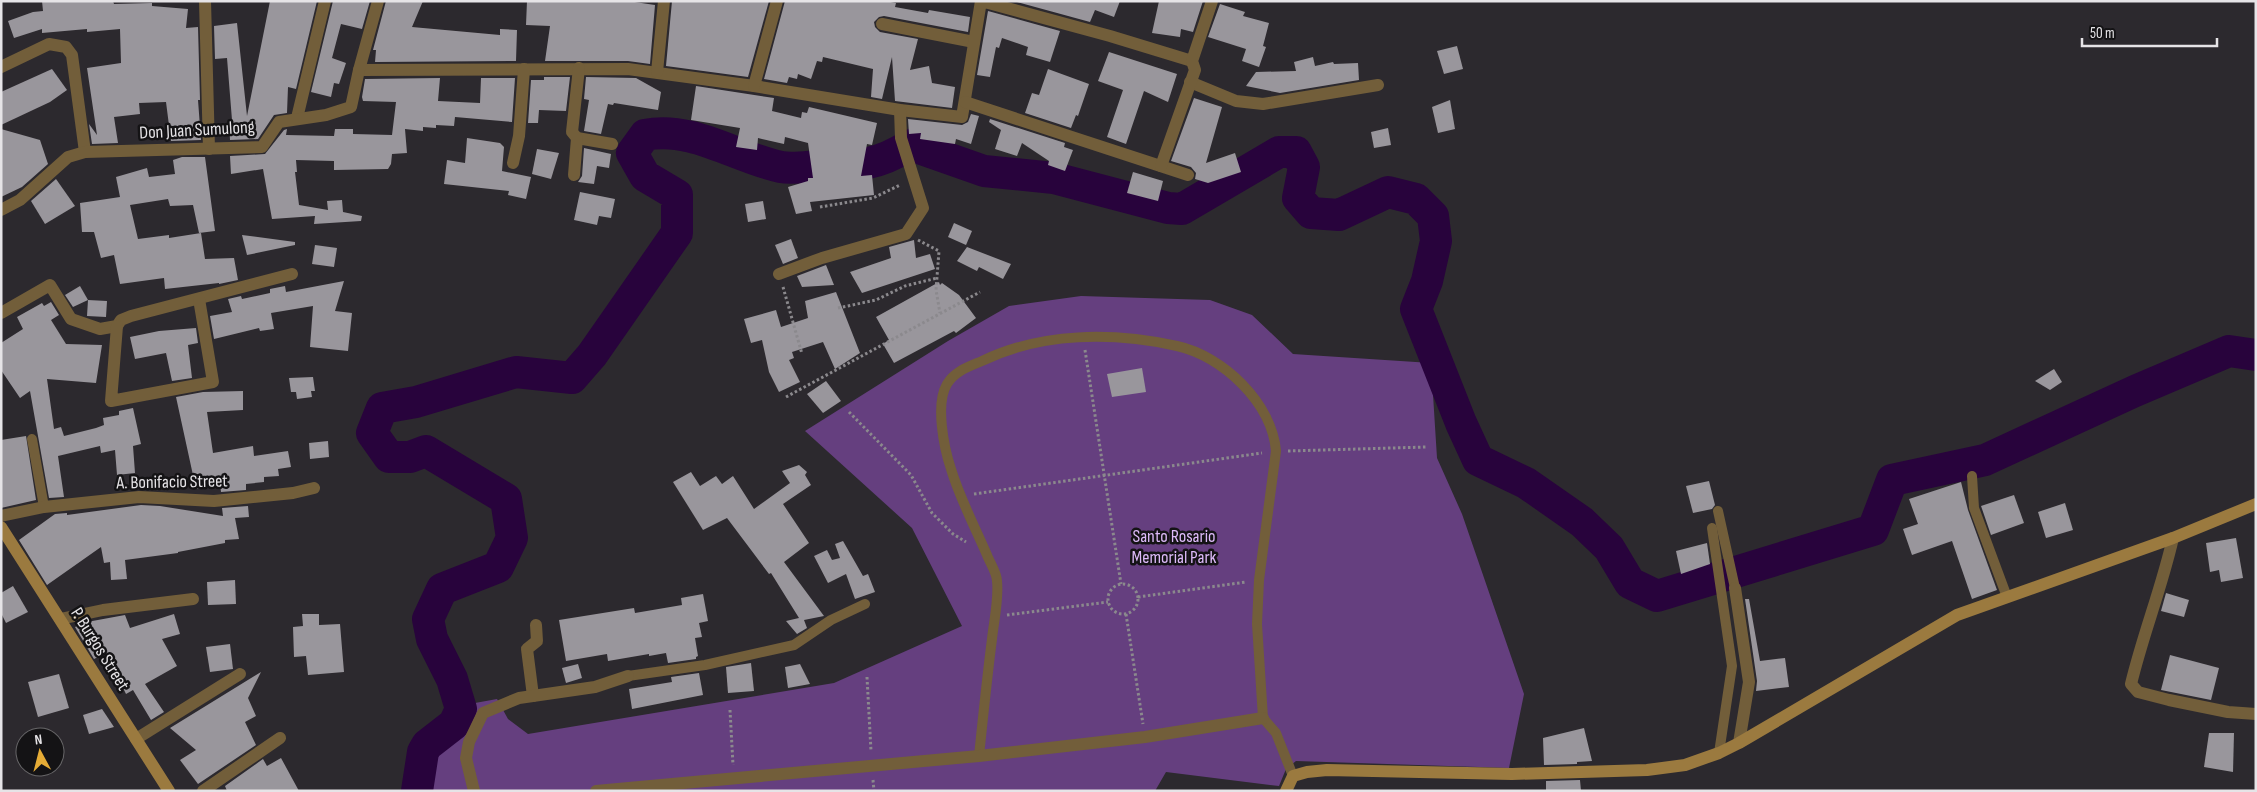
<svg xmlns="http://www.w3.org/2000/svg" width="2257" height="792" font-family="'Sofia Sans Condensed',sans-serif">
	<rect width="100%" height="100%" fill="#2c292e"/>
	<polygon fill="#653f7f" points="1081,296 1210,300 1252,315 1293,354 1431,363 1437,458 1462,514 1524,694 1509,768 1296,761 1286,769 1279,786 1166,772 1155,791 429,791 436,749 468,725 475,703 497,699 508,719 528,734 834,683 962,626 912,528 805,431 948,341 1009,306"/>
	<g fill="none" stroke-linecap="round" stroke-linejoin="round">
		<path stroke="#28033c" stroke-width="32" d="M417 791 423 752 427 745 454 724 461 709 452 679 432 639 428 619 442 589 498 567 512 538 506 499 426 451 410 457H389L372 433 382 408 416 402 516 372 572 378 592 355 677 233V195L645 176 632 153 645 135C692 125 737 158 781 167 792 169 805 167 816 166 856 166 875 167 910 145L984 171 1054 178 1168 208 1182 209 1279 152H1296L1304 167 1298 198 1311 213 1339 215 1388 192 1416 199 1433 216 1436 241 1427 281 1416 309 1461 423 1478 460 1526 483 1582 522 1609 548 1630 583 1657 596 1873 530 1892 480 1985 460 2135 391 2229 351 2256 355"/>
	</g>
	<g fill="#99969c">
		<polygon points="42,1 113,1 114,4 152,3 152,6 188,9 186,28 198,27 200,100 198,100 201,140 171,141 166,102 139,103 140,114 114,117 118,143 92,144 89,124 97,135 87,68 121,63 120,29 87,32 87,29 42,33 42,29 14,38 8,21 33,12 43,11"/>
		<polygon points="270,1 317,1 296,89 288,87 287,113 274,115 258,139 230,140 229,120 232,120 227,58 215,59 214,26 237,23 247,116"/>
		<polygon points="333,1 370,1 362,29 341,24 332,58 346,63 339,84 334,83 331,97 311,92"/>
		<polygon points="386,1 423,1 412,27 500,35 500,29 517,30 516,61 375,62 376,50 373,50"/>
		<polygon points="527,1 628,1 655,5 650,64 628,61 545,61 550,26 526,25"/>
		<polygon points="672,1 769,1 748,77 666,66"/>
		<polygon points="785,1 885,1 896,3 895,7 928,13 929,10 970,17 968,32 884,16 879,17 874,22 875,27 880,32 918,39 910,70 929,66 932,83 955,87 952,108 895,101 892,57 882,99 871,97 873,69 823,57 822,62 817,61 811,79 798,74 797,79 789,77 787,83 764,79"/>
		<polygon points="1013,1 1120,1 1114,17 1095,10 1090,22"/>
		<polygon points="1159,1 1203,1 1193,32 1181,29 1180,37 1152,33"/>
		<polygon points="1220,4 1245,12 1243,16 1269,23 1263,46 1266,47 1259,67 1242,61 1246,49 1208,37"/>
		<polygon points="988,11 1060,31 1050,62 1026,55 1028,47 1002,38 999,48 996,47 990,77 977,75"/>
		<polygon points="1457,46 1463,69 1444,74 1437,51"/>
		<polygon points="1109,52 1177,74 1168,102 1144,91 1126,144 1107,137 1123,90 1098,81"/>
		<polygon points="1313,57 1315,66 1333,62 1334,64 1358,63 1359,80 1280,93 1246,86 1256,72 1296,71 1294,62"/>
		<polygon points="52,69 67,90 50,102 1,125 1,92"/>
		<polygon points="1048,69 1089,84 1078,116 1076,115 1071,128 1025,113 1032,93 1039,95"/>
		<polygon points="544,77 570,77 566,111 539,110 538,123 528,123 531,80 544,80"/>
		<polygon points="586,77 636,78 661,92 658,110 614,103 613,105 608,104 601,134 584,131 589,100 584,99"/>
		<polygon points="440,78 438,101 480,103 481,78 515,78 512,122 455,117 454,126 436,125 436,128 423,127 423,131 405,129 407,153 392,154 391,164 388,169 334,170 334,161 296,160 297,172 295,172 299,205 328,210 327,201 342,200 343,212 362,216 361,221 314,224 315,216 272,219 263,169 231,174 230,156 265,154 284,130 287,129 286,135 334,136 335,129 353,129 353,134 392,135 396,102 363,101 362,97 365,79"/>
		<polygon points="696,86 774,98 772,111 801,118 802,112 807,113 809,107 877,123 872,145 867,144 861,176 872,175 874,195 810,202 812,211 796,214 788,187 808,181 808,178 813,178 808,143 785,137 784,144 758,138 757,150 736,147 740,128 691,120"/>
		<polygon points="1194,98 1222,107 1206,163 1235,153 1241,172 1208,183 1195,179 1196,173 1191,167 1171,161"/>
		<polygon points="1450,100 1455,129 1438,133 1432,107"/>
		<polygon points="971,114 979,116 971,144 956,139 955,144 920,139 921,133 909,134 908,119 962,125 968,122"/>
		<polygon points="990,119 1065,143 1064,147 1073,150 1065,171 1048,165 1049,161 1022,143 1017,156 995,149 1001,130 989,122"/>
		<polygon points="1388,128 1391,145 1374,148 1371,132"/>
		<polygon points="1,129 40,140 48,164 22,187 1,197"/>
		<polygon points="467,138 500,143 504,147 502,171 531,177 526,199 508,195 509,191 444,184 447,160 465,163"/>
		<polygon points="584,148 611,154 609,168 597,166 594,184 578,182 582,176"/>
		<polygon points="537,149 559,153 551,179 532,174"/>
		<polygon points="182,157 205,157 215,231 199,233 193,205 170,206 168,199 130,205 138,239 169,235 169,238 201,233 205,259 234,258 238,280 219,284 219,283 165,289 164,278 120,284 114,255 101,258 94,232 82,232 80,203 120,197 116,177 147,168 149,177 175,174 173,160"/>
		<polygon points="1133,172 1163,181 1158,201 1127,193"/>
		<polygon points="56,179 75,206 45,224 31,201"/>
		<polygon points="580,192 615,199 611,218 599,216 597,225 574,220"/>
		<polygon points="763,201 766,219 748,222 745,204"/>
		<polygon points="954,223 972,231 966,245 948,237"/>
		<polygon points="242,235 295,242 295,245 247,255"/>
		<polygon points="791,239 798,258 783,264 775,245"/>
		<polygon points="914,240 916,258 930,254 935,269 862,293 850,272 891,258 889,247"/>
		<polygon points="315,245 337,248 334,267 312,264"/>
		<polygon points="967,247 1011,264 1003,279 979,267 977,271 957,261"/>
		<polygon points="826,265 834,285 802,287 797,276"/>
		<polygon points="344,281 335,311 352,313 348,351 310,347 313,306 271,313 274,329 260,331 259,328 214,339 210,316 232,312 228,299 241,296 242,299 270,293 270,289 285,286 286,292"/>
		<polygon points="939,282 940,285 942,283 959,295 976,318 956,333 954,331 894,363 883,344 889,340 876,317"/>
		<polygon points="80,286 88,300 73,307 65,295"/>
		<polygon points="836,292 860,353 835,369 823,342 792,352 794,358 789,360 800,382 779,392 769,372 762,340 751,343 744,319 776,310 781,327 808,318 805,301"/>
		<polygon points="88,300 107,301 106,317 87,316"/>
		<polygon points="51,302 59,315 51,320 66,344 102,345 96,383 47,379 54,429 61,427 64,436 96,428 104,425 103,418 119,415 119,411 133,408 141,444 133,446 135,473 117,475 115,450 101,453 100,446 58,456 64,497 49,498 30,391 20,398 1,370 1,343 23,329 17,317 42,303 44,306"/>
		<polygon points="196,328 198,343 188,345 192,378 172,381 166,353 135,359 130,337 159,331"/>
		<polygon points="1142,368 1146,392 1112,397 1107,374"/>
		<polygon points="2054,369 2062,382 2050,390 2035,381"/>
		<polygon points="313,377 315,391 311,391 312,397 297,399 296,392 291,392 289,378"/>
		<polygon points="826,381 841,401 823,413 807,394"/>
		<polygon points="243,391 243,410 207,412 213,453 253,446 254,456 288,451 291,467 278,469 279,476 264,477 264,482 246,484 246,490 221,492 220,483 196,489 176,397 203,392"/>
		<polygon points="26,436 36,500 1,508 1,440"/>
		<polygon points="328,441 329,457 310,459 309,443"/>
		<polygon points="799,465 807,472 805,475 811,485 783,504 809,543 784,562 824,616 804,620 807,628 797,634 786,621 799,618 771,573 769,574 727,518 703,530 673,482 691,472 700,486 716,476 722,484 733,476 754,509 790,483 782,471"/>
		<polygon points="1709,481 1715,505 1712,509 1693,513 1686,486"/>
		<polygon points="1961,482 1968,510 1997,590 1972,599 1952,541 1912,555 1903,529 1918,524 1909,499"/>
		<polygon points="2014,495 2024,523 1991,535 1981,506"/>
		<polygon points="2065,503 2073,530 2046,538 2038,512"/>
		<polygon points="141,505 160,506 223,516 222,508 248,506 249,517 235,518 239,539 225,540 225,543 178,552 178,553 125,560 127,579 111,580 110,562 104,563 101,547 47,585 19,540 55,514 67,513 67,515"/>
		<polygon points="2236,538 2243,578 2221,582 2219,570 2210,572 2206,543"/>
		<polygon points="843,541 863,576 868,574 875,592 855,599 846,574 828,583 814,556 827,550 832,560 840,558 835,544"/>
		<polygon points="1707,543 1710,564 1681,574 1676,551"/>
		<polygon points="235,580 236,604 208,605 207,582"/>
		<polygon points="13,586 28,612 6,623 1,613 1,593"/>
		<polygon points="2166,593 2189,600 2184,617 2161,611"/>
		<polygon points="703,594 708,621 699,623 702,637 695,638 698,656 696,657 696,659 668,663 666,653 649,656 649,654 608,661 607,654 566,661 559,620 634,608 635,613 682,605 681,598"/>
		<polygon points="1745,599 1749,599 1760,661 1785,658 1789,687 1756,691 1757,681"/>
		<polygon points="174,614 180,634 162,639 177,666 145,684 164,712 151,720 133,690 126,694 106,653 94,659 75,627 87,622 125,615 130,628"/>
		<polygon points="302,614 319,614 319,625 340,624 344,672 308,675 306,656 294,657 293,627 303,626"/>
		<polygon points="230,644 233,669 210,672 206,647"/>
		<polygon points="2170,655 2219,668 2211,700 2161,690"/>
		<polygon points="751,663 754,691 728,693 726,667"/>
		<polygon points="578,664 582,678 566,683 562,668"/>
		<polygon points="800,664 810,684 788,688 785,667"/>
		<polygon points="261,672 248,698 256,716 245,722 256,745 198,784 180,760 196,750 170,728"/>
		<polygon points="699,673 703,695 632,709 629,689 672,682 671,677"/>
		<polygon points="59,674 69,708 38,717 28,682"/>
		<polygon points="102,709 114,727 89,734 83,715"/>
		<polygon points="1584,728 1592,761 1577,762 1577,764 1544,765 1543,738"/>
		<polygon points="2209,733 2234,733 2233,772 2204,767"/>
		<polygon points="281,758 299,791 227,791 225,786 263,759 267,766"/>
		<polygon points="1580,780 1581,791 1546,791 1546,781"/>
	</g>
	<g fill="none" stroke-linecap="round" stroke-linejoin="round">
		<g stroke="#8b898d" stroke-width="3" stroke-dasharray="2.5 2.5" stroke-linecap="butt">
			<polyline points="820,207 873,198 900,185"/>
			<polyline points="918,240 939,251 936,290 940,313"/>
			<polyline points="783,287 802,354"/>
			<polyline points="838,308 876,300 905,286 937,278"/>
			<polyline points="1085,350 1121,584"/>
			<polyline points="786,397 980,292"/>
			<polyline points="849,412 911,475 932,513 953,534 966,542"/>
			<polyline points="1288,451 1427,447"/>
			<polyline points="974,494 1262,453"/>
			<circle cx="1123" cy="599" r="15"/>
			<polyline points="1138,597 1246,582"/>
			<polyline points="1126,614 1143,724"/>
			<polyline points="1007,615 1108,602"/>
			<polyline points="867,677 871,751"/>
			<polyline points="730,710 733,765"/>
			<polyline points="873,780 874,791"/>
		</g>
		<g stroke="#725e3a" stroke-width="10">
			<polyline points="32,439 44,507"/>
			<polyline points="1972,476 1974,508 2007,597"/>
			<polyline points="1718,511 1735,588"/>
			<polyline points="1712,528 1732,666 1719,753"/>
			<polyline points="628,676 705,665 794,645 831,620 865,604"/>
			<path d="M979 756C983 717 987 678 992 639 994 620 999 599 997 581 997 573 990 563 987 555 975 527 960 499 951 469 944 448 935 404 947 384 955 371 968 367 982 361 1042 332 1113 332 1177 346 1223 356 1272 403 1276 451L1259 580 1257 624 1263 718 1276 733 1293 776"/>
		</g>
		<g stroke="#725e3a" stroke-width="12">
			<polyline points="205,1 209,149"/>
			<polyline points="882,24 974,42"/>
			<polyline points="1,67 49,44 66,47 72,55 85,152"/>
			<polyline points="359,70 628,69 754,86 900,110 962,117 981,1 1110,36 1192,61"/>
			<polyline points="657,72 664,1"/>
			<polyline points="1190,82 1236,101 1263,104 1378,85"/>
			<polyline points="754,86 777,1"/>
			<polyline points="965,102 1188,175"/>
			<polyline points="297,118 325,1"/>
			<polyline points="577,138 612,144"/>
			<polyline points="513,163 519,136 524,69"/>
			<polyline points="1161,166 1195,70 1192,61 1212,1"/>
			<polyline points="574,175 577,138 572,132 579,68"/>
			<polyline points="1,210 20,200 68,157 85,152 262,147 279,122 326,115 351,107 359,70 378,1"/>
			<polyline points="779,274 822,258 906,234 923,208 901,138 900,110"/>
			<polyline points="1,313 50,285 71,319 100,329 117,326 121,320 131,316 292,274"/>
			<polyline points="117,326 111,401 213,382 199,299"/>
			<polyline points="1,516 44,507 139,497 214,501 293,493 314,488"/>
			<path d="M2173 538C2162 587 2143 634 2131 684L2138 692 2169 700 2228 712 2256 714"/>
			<polyline points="1735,588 1749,682 1739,743"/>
			<polyline points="60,619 103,610 193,599"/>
			<polyline points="533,696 527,649 537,641 536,625"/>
			<polyline points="136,739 240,674"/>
			<polyline points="203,791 280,738"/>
			<polyline points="474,791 466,758 469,742 483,713 519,698 595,687 628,676"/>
			<polyline points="596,791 979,756 1145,737 1263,718"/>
		</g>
		<g stroke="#9b7a3f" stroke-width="12">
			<polyline points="1,527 169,791"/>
			<polyline points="1286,791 1293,776 1307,772 1327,770 1512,774 1647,770 1685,765 1719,753 1739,743 1957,615 2173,538 2256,504"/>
		</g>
	</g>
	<g text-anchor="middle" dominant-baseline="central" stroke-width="5" stroke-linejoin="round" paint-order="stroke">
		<g font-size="18" fill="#e6e4e7" stroke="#141315">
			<text transform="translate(197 130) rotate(-3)">Don Juan Sumulong</text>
			<text transform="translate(172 482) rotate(-1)">A. Bonifacio Street</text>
			<text transform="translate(100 649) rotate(58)">P. Burgos Street</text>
		</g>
		<g font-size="18" fill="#ddbaf9" stroke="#141315">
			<text x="1174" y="536">Santo Rosario<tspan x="1174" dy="21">Memorial Park</tspan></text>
		</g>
	</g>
	<rect width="2257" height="792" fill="none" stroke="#e6e4e7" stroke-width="5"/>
	<g transform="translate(40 752) rotate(353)"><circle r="24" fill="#141315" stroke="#686769"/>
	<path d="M0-4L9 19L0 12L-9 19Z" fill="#e6ac36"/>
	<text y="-8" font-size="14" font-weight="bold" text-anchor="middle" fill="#e6e4e7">N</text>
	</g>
	<path d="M2082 38v8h135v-8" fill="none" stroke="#e6e4e7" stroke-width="2.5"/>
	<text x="2090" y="38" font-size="15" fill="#e6e4e7" stroke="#141315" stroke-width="4" paint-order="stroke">50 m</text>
</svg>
